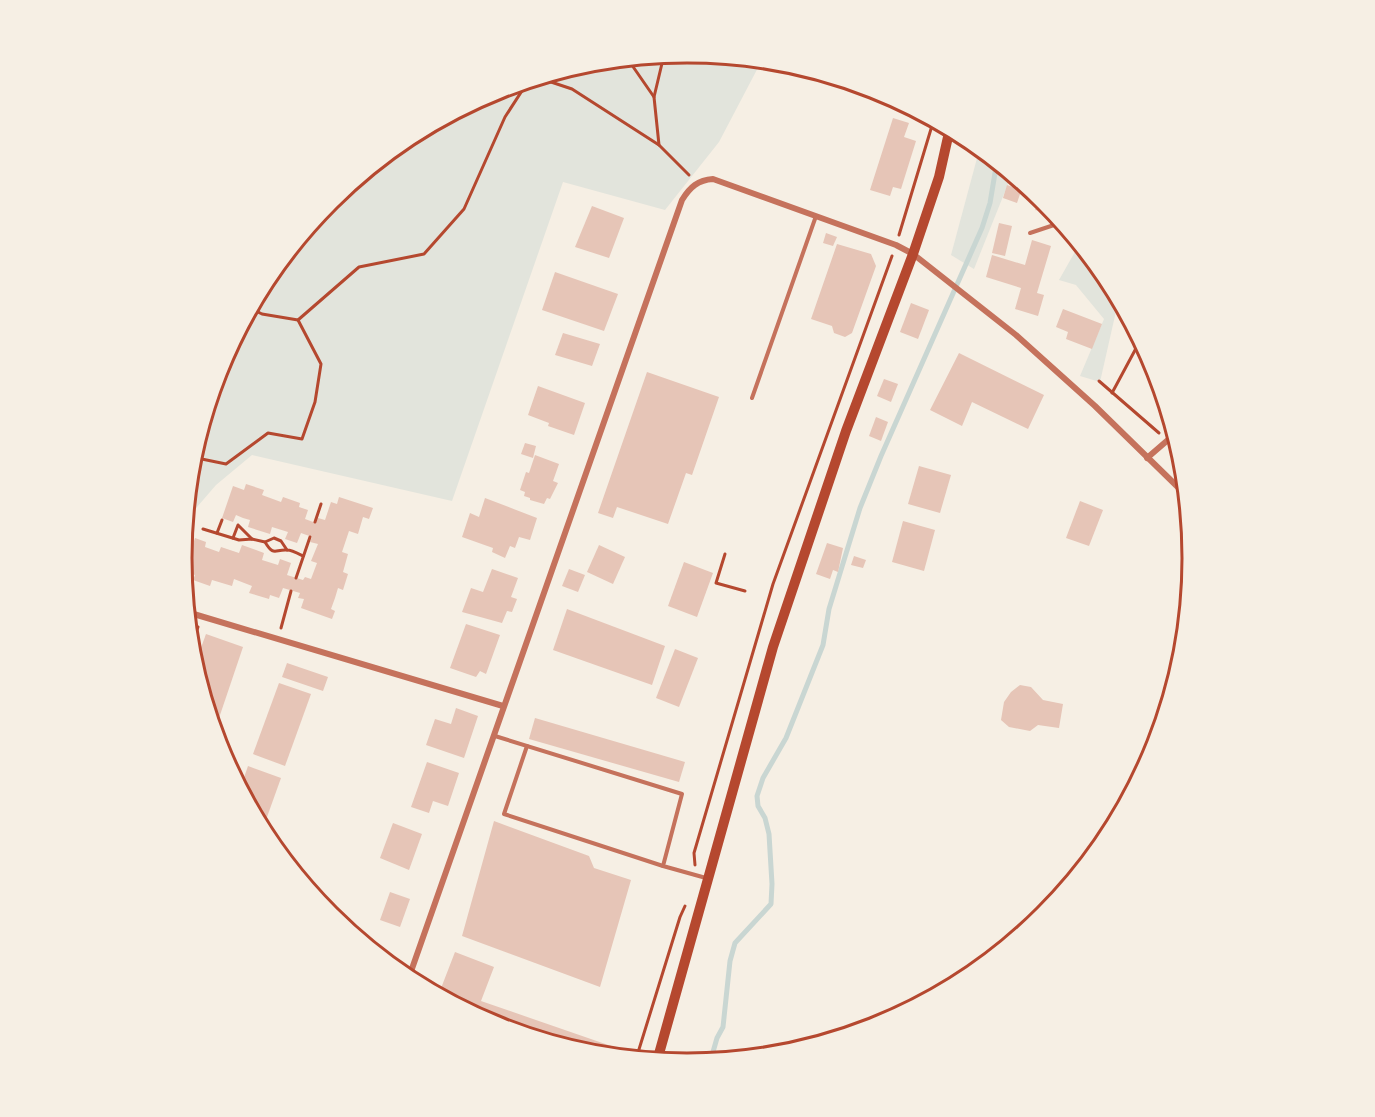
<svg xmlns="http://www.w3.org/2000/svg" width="1375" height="1117" font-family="'Playfair Display',serif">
	<rect width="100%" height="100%" fill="#f6efe4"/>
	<g fill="#e2e4dc">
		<polygon points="688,53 762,60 719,142 665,210 563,182 452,501 252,455 216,485 185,521 191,459 220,365 267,277 330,200 407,138 494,91 589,62"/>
		<polygon points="980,147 1012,174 974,269 951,255"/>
		<polygon points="1080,243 1108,278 1119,298 1100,382 1080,376 1104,319 1076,285 1059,280"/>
	</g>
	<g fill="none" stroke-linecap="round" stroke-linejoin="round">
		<polyline stroke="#c9d6d2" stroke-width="5" points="717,1062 713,1052 717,1038 723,1027 730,961 735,943 771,904 772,884 769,834 765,818 758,806 757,796 763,778 786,738 823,645 829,609 860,508 881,456 982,228 990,203 997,161"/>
	</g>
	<g fill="#e6c5b7">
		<polygon points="822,73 881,91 908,105 907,108 821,77"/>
		<polygon points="893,118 909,123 904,137 916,141 901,189 893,187 890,196 870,190"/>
		<polygon points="1016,177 1028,186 1027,190 1022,188 1017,203 1003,198 1007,185 1013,187"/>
		<polygon points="1040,196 1048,203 1045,212 1035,210"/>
		<polygon points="592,206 624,218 609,258 575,247"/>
		<polygon points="999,223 1012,226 1005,256 992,253"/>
		<polygon points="826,233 837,237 833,246 823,243"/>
		<polygon points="1032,240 1051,246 1037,293 1044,295 1038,316 1015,309 1021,288 986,277 992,255 1025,265"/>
		<polygon points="837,244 871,254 876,266 852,333 845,337 834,333 832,326 811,319"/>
		<polygon points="555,272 618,294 604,331 542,310"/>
		<polygon points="911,303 929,310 918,339 900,332"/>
		<polygon points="1063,309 1102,324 1092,349 1066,339 1068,332 1056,327"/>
		<polygon points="563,333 600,344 592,366 555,355"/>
		<polygon points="959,353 1044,395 1028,429 972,402 962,426 930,410"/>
		<polygon points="1151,358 1155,365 1158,376 1145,369"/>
		<polygon points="647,372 719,397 692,475 686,473 668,524 617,507 613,518 598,513"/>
		<polygon points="884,379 898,384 891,402 877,396"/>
		<polygon points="538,386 585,403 574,435 548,426 549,423 528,415"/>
		<polygon points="876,417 888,422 881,441 869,436"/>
		<polygon points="525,443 536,446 533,458 521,454"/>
		<polygon points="535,455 559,464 553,481 558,483 550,499 547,498 544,504 530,500 530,498 524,496 525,492 520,490 526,472 529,473"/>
		<polygon points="919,466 951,475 940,513 908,504"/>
		<polygon points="246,484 264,490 262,495 281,502 283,497 300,503 299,507 308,510 305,519 316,523 318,518 325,520 331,502 337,504 339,497 373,508 369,519 363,517 358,534 349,531 342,552 348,554 343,572 348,574 343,590 338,588 335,598 331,609 335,611 332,619 301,608 304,599 298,598 300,593 283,588 279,598 270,595 269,599 249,593 252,586 234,579 232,586 212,580 210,586 193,580 195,575 184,571 195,538 206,542 205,547 219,552 221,547 239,553 242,545 264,553 262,560 278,565 280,559 291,563 287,575 303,580 305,577 311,579 317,563 311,561 318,544 310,542 312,537 301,533 297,543 285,539 288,532 272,527 270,534 248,527 250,520 243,518 236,515 233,522 222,518 233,486 244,490"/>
		<polygon points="485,498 537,518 530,540 519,537 515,548 510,546 505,558 492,552 493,548 462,537 470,513 479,517"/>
		<polygon points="1080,501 1103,510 1089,546 1066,538"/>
		<polygon points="903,521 935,530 924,571 892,562"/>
		<polygon points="827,543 843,548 838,572 833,570 830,579 816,574"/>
		<polygon points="599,545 625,557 613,584 587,572"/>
		<polygon points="854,556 866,560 863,568 851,565"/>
		<polygon points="684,562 713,573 697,617 668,606"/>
		<polygon points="492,569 518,578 511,597 517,599 512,612 507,611 502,623 462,612 471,588 483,592"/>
		<polygon points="569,569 585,575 578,592 562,586"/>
		<polygon points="567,609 665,646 652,685 553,650"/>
		<polygon points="466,624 500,635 486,674 480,671 476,677 450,668"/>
		<polygon points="206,634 243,647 218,721 210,718 194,667"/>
		<polygon points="675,649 698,658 679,707 656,698"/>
		<polygon points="287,663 328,677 323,691 282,677"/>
		<polygon points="279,683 311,694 285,766 253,754"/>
		<polygon points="1020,685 1031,687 1043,700 1063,704 1059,728 1038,725 1030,731 1009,727 1001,720 1004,702 1011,692"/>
		<polygon points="456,708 478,716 464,758 426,745 435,719 451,724"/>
		<polygon points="535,718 685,762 679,782 529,739"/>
		<polygon points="427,762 459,773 448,806 433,801 429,813 411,807"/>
		<polygon points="248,766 281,778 262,831 240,789"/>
		<polygon points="494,821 589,856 594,868 631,880 600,987 462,936"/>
		<polygon points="393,823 422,834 409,870 380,858"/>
		<polygon points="390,892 410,899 400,927 380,920"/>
		<polygon points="351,933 376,942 372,951 351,934"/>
		<polygon points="455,952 494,967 481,1001 614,1047 610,1057 588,1055 494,1026 438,996"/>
	</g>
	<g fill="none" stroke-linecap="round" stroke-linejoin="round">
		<g stroke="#b5482f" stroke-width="3">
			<polyline points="664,55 654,97 659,145 689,175"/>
			<polyline points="627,58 654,97"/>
			<polyline points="524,82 551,82 572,89 659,145"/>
			<polyline points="899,235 934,119"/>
			<polyline points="250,308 262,314 298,320 359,267 424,254 464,209 505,117 529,80"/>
			<polyline points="1099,381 1159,433"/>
			<polyline points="1112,393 1141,339"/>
			<polyline points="1174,448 1183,458"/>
			<polyline points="192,457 226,464 268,433 302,439 315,402 321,364 298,320"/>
			<polyline points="315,522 321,504"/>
			<path d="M203 529 239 540 252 539 265 542C274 557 275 549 287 550 292 550 299 554 303 556"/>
			<polyline points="217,533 222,520"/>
			<polyline points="233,538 238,525 252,539"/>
			<polyline points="265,542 274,538 281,541 287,550"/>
			<polyline points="725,554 716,583 745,591"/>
			<polyline points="296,578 310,537"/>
			<polyline points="281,628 291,591"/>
			<polyline points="190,649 198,627"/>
			<polyline points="223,758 235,762"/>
			<polyline points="695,865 694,853 773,584 892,256"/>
			<polyline points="636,1059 680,917 685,906"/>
		</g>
		<g stroke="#c5725c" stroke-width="4">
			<polyline points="1030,233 1063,222"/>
			<polyline points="752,398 816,216"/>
			<polyline points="495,736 682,794 663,866 706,878"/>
			<polyline points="527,746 504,814 663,866"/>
		</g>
		<g stroke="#c5725c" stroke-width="6">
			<polyline points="1147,458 1176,433"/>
			<polyline points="187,612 503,706"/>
			<path d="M408 980 682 200C690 187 698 180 713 179L896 245 913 254 1016 335 1095 406 1187 496"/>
		</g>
		<polyline stroke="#b5482f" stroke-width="10" points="657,1061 773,647 846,431 913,254 939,177 950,128"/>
	</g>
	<path d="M0 0H1375V1117H0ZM192 558a495 495 0 1 1 990 0a495 495 0 1 1-990 0Z" fill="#f6efe4" fill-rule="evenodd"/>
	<path fill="none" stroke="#b5482f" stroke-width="3" d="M192 558a495 495 0 1 1 990 0a495 495 0 1 1-990 0Z"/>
</svg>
